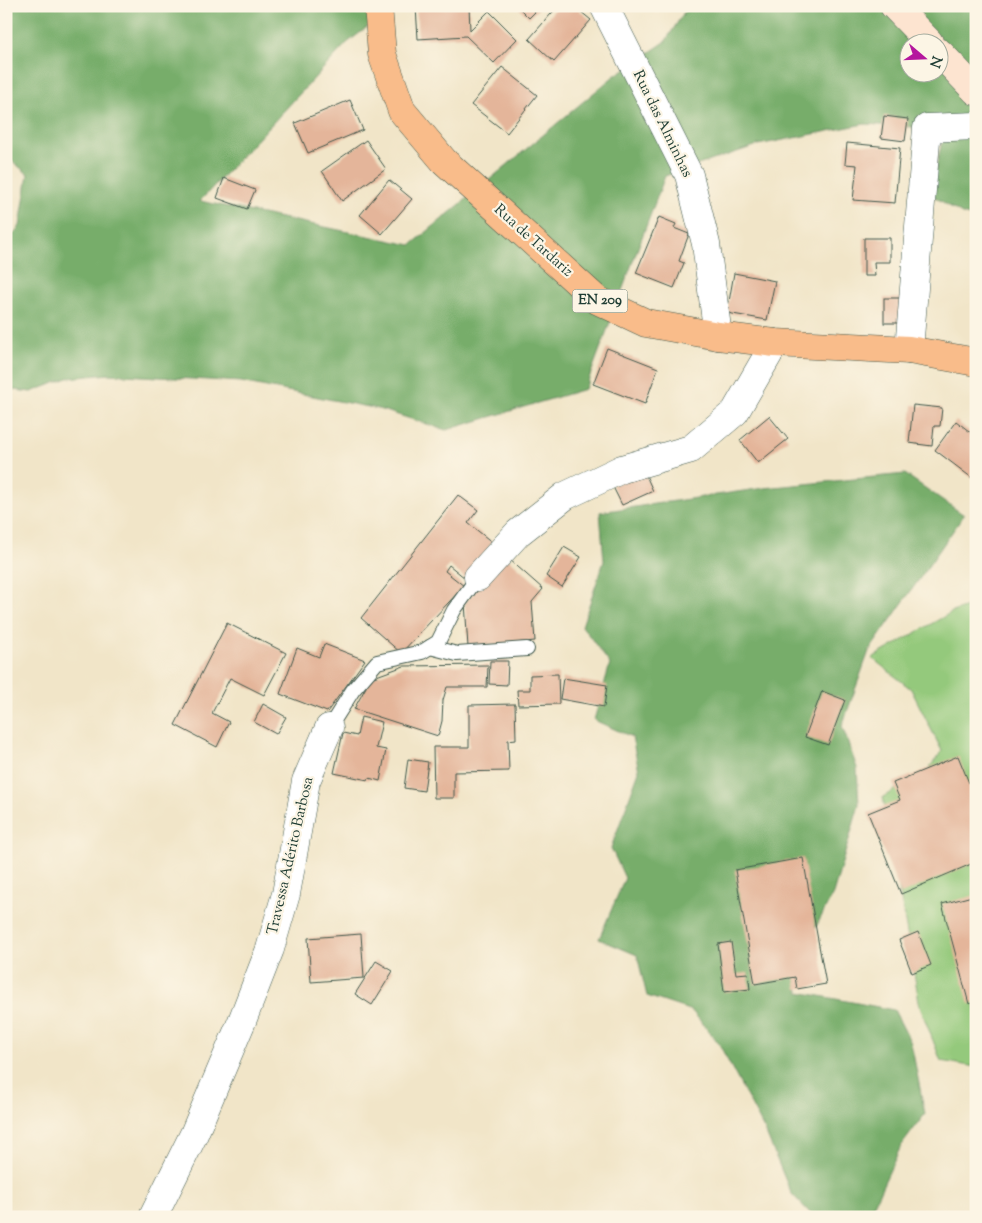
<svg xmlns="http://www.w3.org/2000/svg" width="982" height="1223" font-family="'Sorts Mill Goudy',serif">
	<rect width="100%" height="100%" fill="#fcf5e5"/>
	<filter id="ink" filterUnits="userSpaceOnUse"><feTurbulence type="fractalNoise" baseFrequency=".02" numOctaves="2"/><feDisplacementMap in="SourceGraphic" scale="10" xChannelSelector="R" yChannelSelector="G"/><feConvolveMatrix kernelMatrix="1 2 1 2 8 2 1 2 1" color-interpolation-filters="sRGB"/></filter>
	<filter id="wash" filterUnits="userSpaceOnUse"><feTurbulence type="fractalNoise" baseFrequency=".0096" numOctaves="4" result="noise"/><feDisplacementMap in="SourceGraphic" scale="20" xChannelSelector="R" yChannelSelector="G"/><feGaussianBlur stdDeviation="1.12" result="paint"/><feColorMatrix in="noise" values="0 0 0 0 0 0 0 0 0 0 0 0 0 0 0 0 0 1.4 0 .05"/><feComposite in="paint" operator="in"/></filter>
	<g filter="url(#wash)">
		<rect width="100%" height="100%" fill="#f1e5c8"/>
		<polygon fill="#94c97b" stroke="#5a8358" points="976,604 976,1067 941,1061 920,1007 883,797 927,771 942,751 911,689 872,658 952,612"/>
		<g fill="#77ad6b" stroke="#4b7550" fill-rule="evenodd">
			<path d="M10 6H394L347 43 200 201 411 245 614 76 665 42 688 6H976V218L962 214 930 194 945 129 864 124 758 145 665 176 585 389 446 430 379 409 241 382 109 374 68 378 31 392 6 389V243L20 226 28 174 6 156V14ZM910 42H940V72H910Z"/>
			<polygon points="905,474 964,515 869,651 842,726 857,768 859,805 833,894 795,967 799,992 894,1010 911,1043 925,1114 901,1146 868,1217 814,1217 791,1193 765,1131 718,1042 692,1011 647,996 637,955 599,939 625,878 611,848 639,771 632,737 594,720 610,664 582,626 604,561 600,512 764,488"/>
		</g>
		<g id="blocks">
			<g fill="#e4b59a">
				<polygon points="429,6 469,6 470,30 489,11 517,39 494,63 466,36 418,39 416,7"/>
				<polygon points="517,6 541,6 529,18"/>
				<polygon points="558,6 584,6 580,11 591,20 554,62 529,39"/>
				<polygon points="502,67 537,95 507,133 471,105"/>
				<polygon points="350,100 363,130 308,153 295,123"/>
				<polygon points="884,116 908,119 905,141 881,138"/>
				<polygon points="366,140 386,169 342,201 322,171"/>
				<polygon points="847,143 900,148 895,203 853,200 857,165 845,164"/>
				<polygon points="224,178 255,190 247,209 217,198"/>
				<polygon points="389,180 412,199 382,234 360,215"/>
				<polygon points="659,217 676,224 674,228 689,234 679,261 684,263 674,288 636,273"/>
				<polygon points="864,238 890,238 890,262 874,262 875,276 864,276"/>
				<polygon points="734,273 775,281 767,320 727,313"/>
				<rect x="884" y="298" width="22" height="25"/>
				<polygon points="607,348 658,368 645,404 593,384"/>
				<polygon points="913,405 942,408 940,426 934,426 932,446 909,443"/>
				<polygon points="769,416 788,439 758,463 740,440"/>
				<polygon points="956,421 974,435 976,433 976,481 935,450"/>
				<polygon points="644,471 653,491 622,505 612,485"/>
				<polygon points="458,495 478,510 468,523 493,543 465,578 449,565 445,571 464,586 401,653 361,618"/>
				<polygon points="564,547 581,557 562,587 546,576"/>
				<polygon points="509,559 543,589 532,602 535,641 468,647 465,603 502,560"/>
				<polygon points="227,623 286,653 264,695 230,678 212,713 229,722 217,747 175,725"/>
				<polygon points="324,644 365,660 327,712 280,694 297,648 319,657"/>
				<polygon points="490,661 508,661 507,685 489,684"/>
				<polygon points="488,665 487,687 447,687 443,700 442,721 438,736 354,709 371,678 404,666"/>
				<polygon points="558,674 559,704 518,705 517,690 530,690 530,675"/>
				<polygon points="563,678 607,685 604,707 560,699"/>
				<polygon points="822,691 845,700 828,745 805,737"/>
				<polygon points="263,704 286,717 276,734 254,722"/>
				<polygon points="515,704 516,739 508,740 509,771 454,772 454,798 434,798 433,747 469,747 469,705"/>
				<polygon points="361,717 382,722 376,748 386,750 380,781 369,778 368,780 334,773 343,733 357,736"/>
				<polygon points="958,756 976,800 976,862 901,894 868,813 900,800 893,783"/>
				<polygon points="408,759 428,762 424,791 404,788"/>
				<polygon points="803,858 826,984 797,989 795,977 755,984 735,870"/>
				<polygon points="976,895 976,1002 969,1004 942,904"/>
				<polygon points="918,932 931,965 912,973 899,940"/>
				<polygon points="361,934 364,978 311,982 308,938"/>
				<polygon points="731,942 736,974 748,973 750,989 724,992 718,944"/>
				<polygon points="376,961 393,971 372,1005 355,994"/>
			</g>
		</g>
	</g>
	<g filter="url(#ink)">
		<use href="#blocks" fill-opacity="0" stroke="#3e564a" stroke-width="1"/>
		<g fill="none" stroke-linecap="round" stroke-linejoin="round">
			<g stroke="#3e564a" stroke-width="16">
				<g id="lane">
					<polyline points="430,647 457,654 527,649"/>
					<polyline points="329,728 353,690 377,662 422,652 438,642 454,610 478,577"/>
				</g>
			</g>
			<g stroke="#3e564a" stroke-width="29">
				<g id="street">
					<polyline points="604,6 689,175 706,244 718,336"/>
					<polyline points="909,350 927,128 976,126"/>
					<polyline points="478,577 518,533 565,496 622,469 691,449 735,412 775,343"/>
					<polyline points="153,1217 194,1134 242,1021 270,949 286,894 306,781 329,728"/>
				</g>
			</g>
			<g stroke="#3e564a" stroke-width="29">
				<g id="secondary">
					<polyline points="894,6 929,42"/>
					<polyline points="940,53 976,91"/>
				</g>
			</g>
			<g stroke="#3e564a" stroke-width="29">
				<polyline id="primary" points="378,6 382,54 402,111 444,161 597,300 646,323 718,336 775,343 909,350 976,362"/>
			</g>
			<use href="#lane" stroke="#fff" stroke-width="14"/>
			<use href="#street" stroke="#fff" stroke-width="28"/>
			<use href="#secondary" stroke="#fde4d0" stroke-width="28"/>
			<use href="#primary" stroke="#f9bc8a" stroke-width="28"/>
		</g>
	</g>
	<g text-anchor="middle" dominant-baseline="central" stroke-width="4.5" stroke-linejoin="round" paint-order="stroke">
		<rect fill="#fcf5e5" stroke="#617469" stroke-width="1" x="572.5" y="289.5" width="55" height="23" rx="4"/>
		<g font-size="14" font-weight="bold" fill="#1f3d34">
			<text x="600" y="301">EN 209</text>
		</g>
		<g font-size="15" fill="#1f3d34" stroke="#fcf5e5">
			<text transform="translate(662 124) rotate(64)">Rua das Alminhas</text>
			<text transform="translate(533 241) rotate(42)">Rua de Tardariz</text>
			<text transform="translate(291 856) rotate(-77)">Travessa Adérito Barbosa</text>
		</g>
	</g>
	<rect width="982" height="1223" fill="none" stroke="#fcf5e5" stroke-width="25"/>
	<g transform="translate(924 58) rotate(109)"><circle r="24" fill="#fcf5e5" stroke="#a4ab9e"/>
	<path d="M0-4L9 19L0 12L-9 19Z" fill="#b5179e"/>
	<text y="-8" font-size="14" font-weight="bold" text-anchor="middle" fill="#1f3d34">N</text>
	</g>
</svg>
